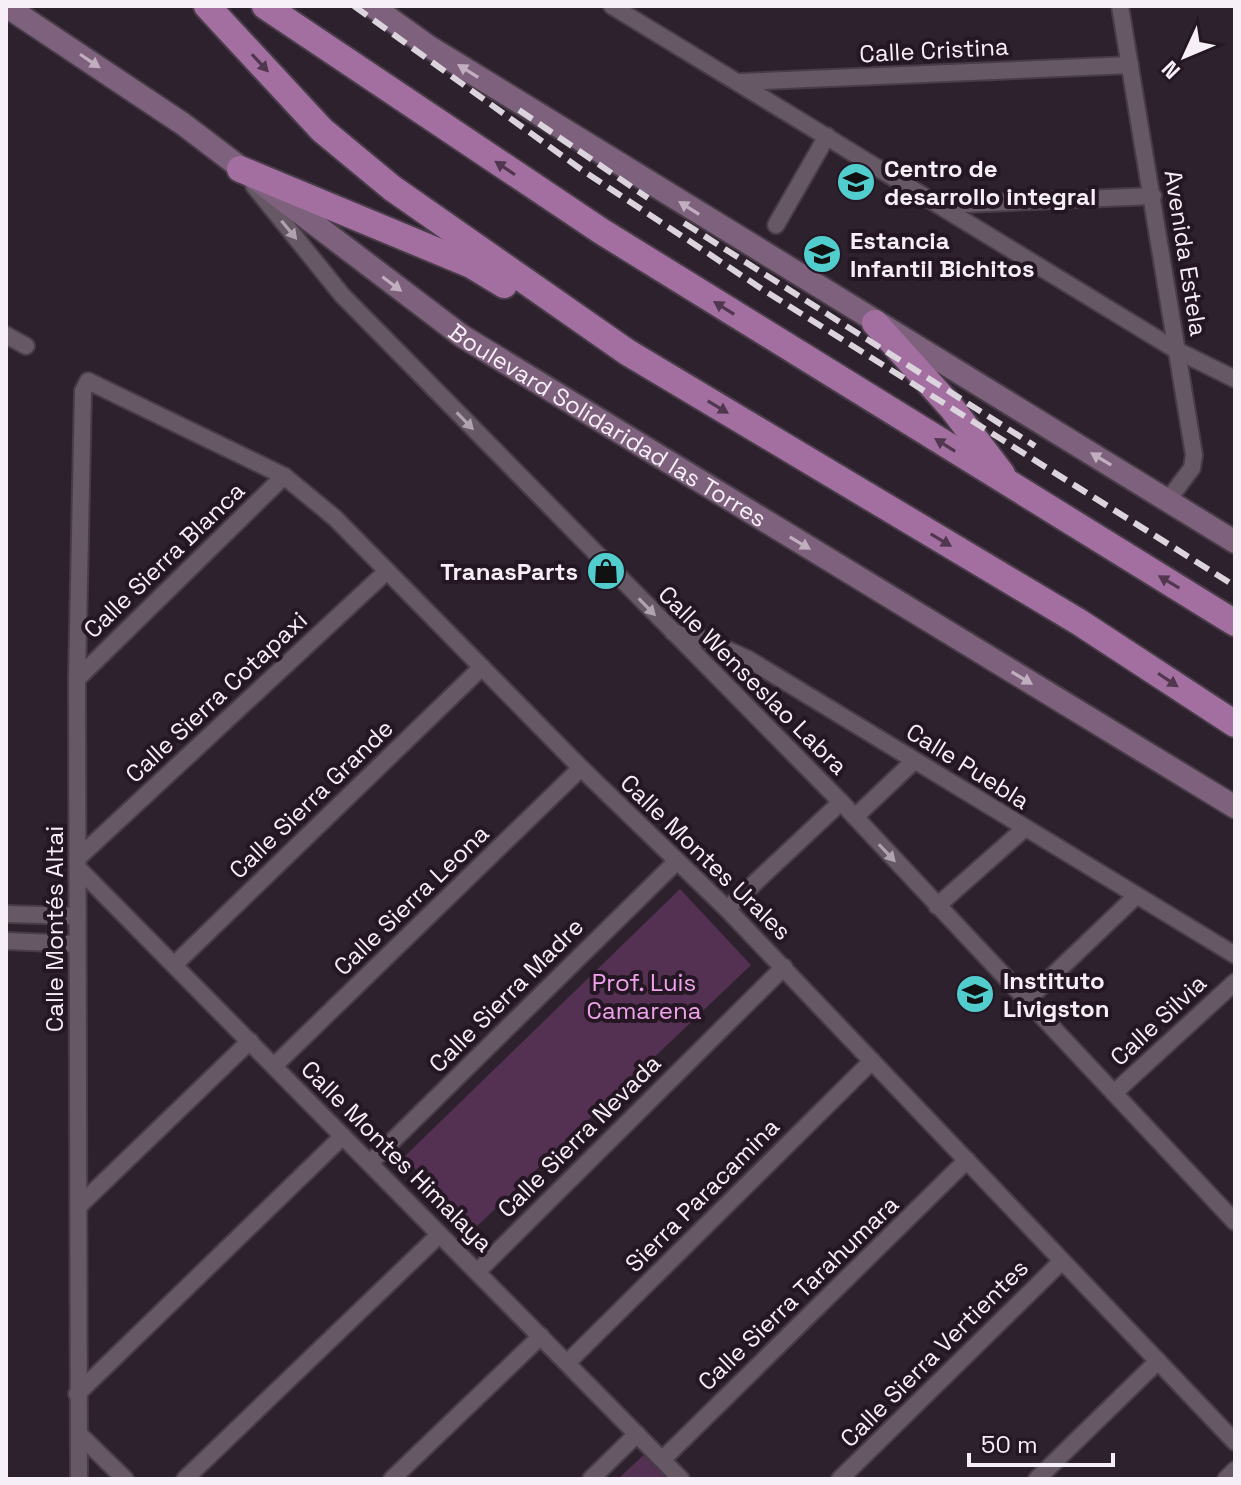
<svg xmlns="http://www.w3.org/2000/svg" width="1241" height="1485" font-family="'Space Grotesk',sans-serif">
	<rect width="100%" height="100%" fill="#2d212d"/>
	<g fill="#543152">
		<polygon points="680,889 751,965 473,1230 404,1157"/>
		<polygon points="648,1451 675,1479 618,1479"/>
	</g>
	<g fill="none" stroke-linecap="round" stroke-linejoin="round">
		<g stroke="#473c47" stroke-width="20">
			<g id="minor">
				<polyline points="612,6 1176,350 1235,379"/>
				<polyline points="1120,6 1194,455 1192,468 1168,500"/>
				<polyline points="741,82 1130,65"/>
				<polyline points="254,186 342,295 841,802 1235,1222"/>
				<polyline points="939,205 1153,196"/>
				<polyline points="776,225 827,136"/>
				<polyline points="6,335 26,346"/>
				<polyline points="673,632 706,640 748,659 1235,955"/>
				<polyline points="77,679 284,476"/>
				<polyline points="855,817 914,761"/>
				<polyline points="78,858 387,571"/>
				<polyline points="78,868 681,1479"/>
				<polyline points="937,906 1024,829"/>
				<polyline points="727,909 841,802"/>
				<polyline points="6,914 77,916"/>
				<polyline points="6,941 76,944"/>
				<polyline points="174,965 482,667"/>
				<polyline points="1027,1000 1135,897"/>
				<polyline points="274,1066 581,768"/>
				<polyline points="1114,1093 1235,982"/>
				<polyline points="370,1163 676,862"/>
				<polyline points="81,1204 250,1041"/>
				<polyline points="477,1272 784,967"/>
				<polyline points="567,1363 872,1061"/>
				<polyline points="77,1394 343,1136"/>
				<polyline points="80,1435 125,1479"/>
				<polyline points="663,1459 967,1160"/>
				<polyline points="79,1479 77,679 83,391 88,381 284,476 335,518 581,768 727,909 1235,1442"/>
				<polyline points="185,1479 439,1235"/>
				<polyline points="392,1479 541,1336"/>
				<polyline points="591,1479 637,1434"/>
				<polyline points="840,1479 1062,1261"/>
				<polyline points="1037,1479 1158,1361"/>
				<polyline points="1226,1479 1235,1470"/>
			</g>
		</g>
		<g stroke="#473c47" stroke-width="26">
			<g id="secondary">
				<path id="s1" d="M6 6 183 124 462 336 1235 807"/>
				<polyline points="372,6 428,46 1235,542"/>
			</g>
		</g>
		<g stroke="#473c47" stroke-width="30">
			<g id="trunk">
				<polyline points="207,6 322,130 392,188 627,352 1079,622 1235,724"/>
				<polyline points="265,6 601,231 1235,623"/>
				<polyline points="240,169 471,265 504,285"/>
				<polyline points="875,323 951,407 1002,474"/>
			</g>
		</g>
		<use href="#minor" stroke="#675866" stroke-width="16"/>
		<use href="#secondary" stroke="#7e617c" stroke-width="22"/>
		<use href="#trunk" stroke="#a36fa0" stroke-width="26"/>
		<g stroke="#dcd4dc" stroke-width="6" stroke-dasharray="16 8" stroke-linecap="butt">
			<polyline points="354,6 582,170 762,289 1235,586"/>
			<polyline points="519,110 648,198"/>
			<polyline points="684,223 1035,446"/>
		</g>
	</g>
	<defs><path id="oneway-solid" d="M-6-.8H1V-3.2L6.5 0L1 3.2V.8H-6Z" transform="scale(2)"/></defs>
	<g fill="#c1afc0">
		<use href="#oneway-solid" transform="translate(90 61) rotate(34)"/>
		<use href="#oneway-solid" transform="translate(468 71) rotate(-148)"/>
		<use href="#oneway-solid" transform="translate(689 208) rotate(-148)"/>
		<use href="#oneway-solid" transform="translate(392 284) rotate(37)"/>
		<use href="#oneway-solid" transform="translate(1101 459) rotate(-149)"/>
		<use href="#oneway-solid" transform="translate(800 543) rotate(31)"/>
		<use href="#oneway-solid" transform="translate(1022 678) rotate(31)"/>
	</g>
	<g fill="#50364f">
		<use href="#oneway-solid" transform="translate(260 63) rotate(47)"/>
		<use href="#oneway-solid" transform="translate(505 168) rotate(-146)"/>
		<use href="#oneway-solid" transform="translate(724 308) rotate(-148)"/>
		<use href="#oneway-solid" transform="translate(718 407) rotate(31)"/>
		<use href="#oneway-solid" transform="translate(945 445) rotate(-148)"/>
		<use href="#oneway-solid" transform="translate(941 540) rotate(31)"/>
		<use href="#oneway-solid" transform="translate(1169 582) rotate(-149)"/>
		<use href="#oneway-solid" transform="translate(1168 680) rotate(34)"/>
	</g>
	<g fill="#afa4ae">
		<use href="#oneway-solid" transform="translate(289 230) rotate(51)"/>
		<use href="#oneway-solid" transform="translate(465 421) rotate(46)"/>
		<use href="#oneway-solid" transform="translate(647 607) rotate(46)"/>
		<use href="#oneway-solid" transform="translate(887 853) rotate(47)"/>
	</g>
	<defs>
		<g id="school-disc" transform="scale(2)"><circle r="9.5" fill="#52cdce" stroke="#241723"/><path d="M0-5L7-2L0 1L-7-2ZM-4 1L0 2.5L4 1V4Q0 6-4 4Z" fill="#111"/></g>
		<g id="shop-disc" transform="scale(2)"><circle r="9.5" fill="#52cdce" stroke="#241723"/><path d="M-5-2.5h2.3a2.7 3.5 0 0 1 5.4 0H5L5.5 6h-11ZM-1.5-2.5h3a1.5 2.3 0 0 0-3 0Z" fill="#111"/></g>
	</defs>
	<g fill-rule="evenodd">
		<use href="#school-disc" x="856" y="182"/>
		<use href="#school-disc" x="822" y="254"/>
		<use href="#shop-disc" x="606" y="571"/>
		<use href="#school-disc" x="975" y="994"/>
	</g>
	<g text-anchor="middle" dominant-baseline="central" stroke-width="8" stroke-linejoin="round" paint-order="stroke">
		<g font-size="24" fill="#f7eff7" stroke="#241723">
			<text transform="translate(934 50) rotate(-3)">Calle Cristina</text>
			<text transform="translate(1186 253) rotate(81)">Avenida Estela</text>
			<text stroke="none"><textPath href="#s1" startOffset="734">Boulevard Solidaridad las Torres</textPath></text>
			<text transform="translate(164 560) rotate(-44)">Calle Sierra Blanca</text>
			<text transform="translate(753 680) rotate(45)">Calle Wenseslao Labra</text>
			<text transform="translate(216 697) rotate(-43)">Calle Sierra Cotapaxi</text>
			<text transform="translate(968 766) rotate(32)">Calle Puebla</text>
			<text transform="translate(311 799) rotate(-44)">Calle Sierra Grande</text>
			<text transform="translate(706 857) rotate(44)">Calle Montes Urales</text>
			<text transform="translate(411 900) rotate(-44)">Calle Sierra Leona</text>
			<text transform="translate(54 929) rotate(-90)">Calle Montés Altai</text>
			<text transform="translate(506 995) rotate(-45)">Calle Sierra Madre</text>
			<text transform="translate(1158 1020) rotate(-43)">Calle Silvia</text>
			<text transform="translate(579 1136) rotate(-45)">Calle Sierra Nevada</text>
			<text transform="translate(397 1156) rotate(45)">Calle Montes Himalaya</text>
			<text transform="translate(702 1195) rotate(-45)">Sierra Paracamina</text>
			<text transform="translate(798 1293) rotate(-44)">Calle Sierra Tarahumara</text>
			<text transform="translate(934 1353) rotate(-45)">Calle Sierra Vertientes</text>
		</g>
		<g font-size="24" font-weight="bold" fill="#f7eff7" stroke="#241723" text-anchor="start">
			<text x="884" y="168">Centro de<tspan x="884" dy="28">desarrollo integral</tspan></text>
			<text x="850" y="240">Estancia<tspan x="850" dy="28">Infantil Bichitos</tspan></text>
			<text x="578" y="571" text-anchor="end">TranasParts</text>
			<text x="1003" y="980">Instituto<tspan x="1003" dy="28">Livigston</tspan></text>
		</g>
		<g font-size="24" fill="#f0a3eb" stroke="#241723">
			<text x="644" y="982">Prof. Luis<tspan x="644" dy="28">Camarena</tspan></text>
		</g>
	</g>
	<rect width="1241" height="1485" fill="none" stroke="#f7eff7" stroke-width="16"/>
	<g transform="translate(1185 56) rotate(226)" stroke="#241723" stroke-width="6" paint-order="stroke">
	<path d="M0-6L14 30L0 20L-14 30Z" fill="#f7eff7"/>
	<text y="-12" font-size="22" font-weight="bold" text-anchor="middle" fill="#f7eff7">N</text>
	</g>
	<path d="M969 1453v12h144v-12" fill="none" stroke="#f7eff7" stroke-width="4"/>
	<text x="981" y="1453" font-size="24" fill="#f7eff7" stroke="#241723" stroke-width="6" paint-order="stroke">50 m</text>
</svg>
